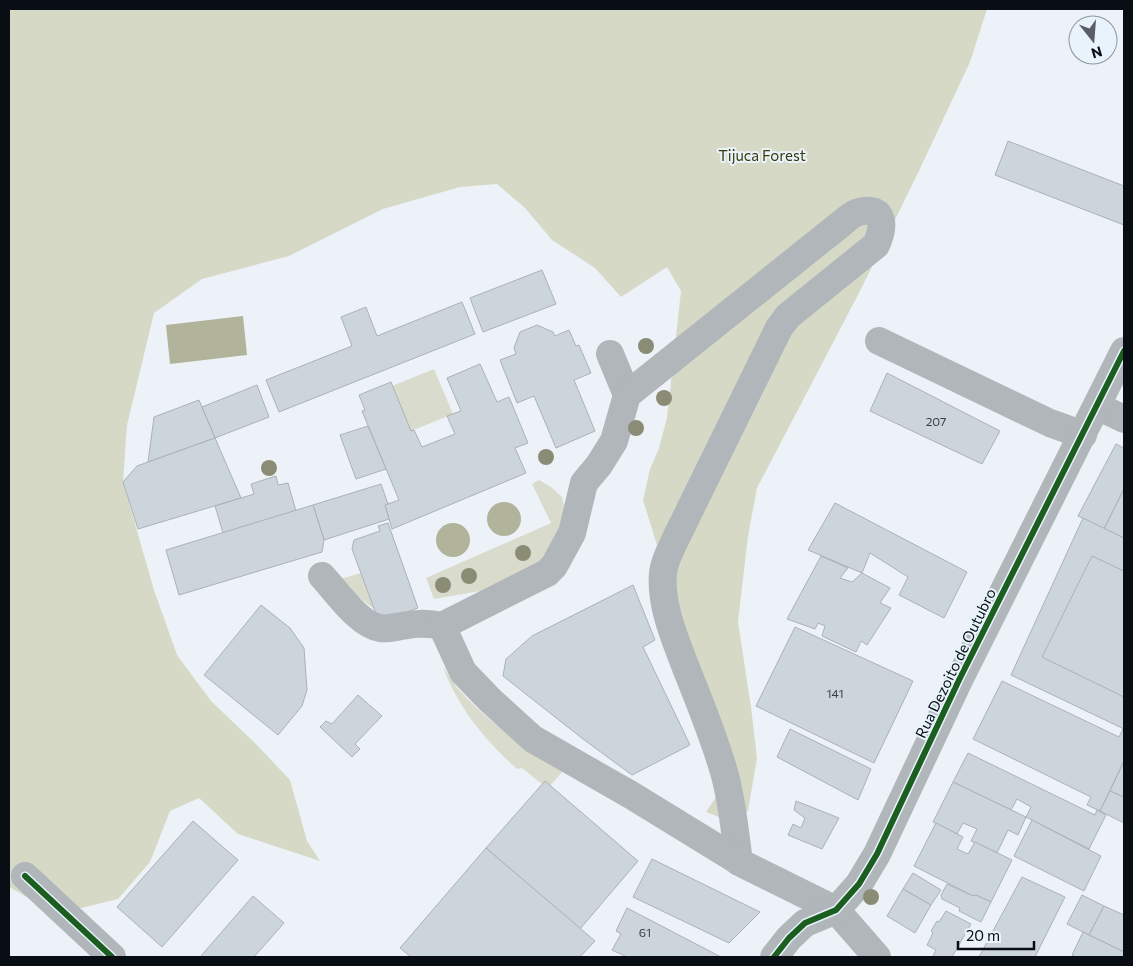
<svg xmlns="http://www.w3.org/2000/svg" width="1133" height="966" font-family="Commissioner,sans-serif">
	<rect width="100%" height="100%" fill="#ecf2f7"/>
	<g fill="#d9dccc">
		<polygon points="434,369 453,414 411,431 392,386"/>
		<polygon points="539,480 551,487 562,497 566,514 547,559 515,579 480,591 434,599 426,578 551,523 532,484"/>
		<polygon points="361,573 374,609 337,580"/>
		<path d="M443 667C449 675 454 685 461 692 490 724 527 748 563 771L550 786 545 781 542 784 522 768 517 769C484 739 459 709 443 667Z"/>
	</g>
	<polygon fill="#d7d9c7" points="9,9 987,9 970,62 917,175 861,289 757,488 748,536 738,622 751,707 757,758 748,811 729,821 706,812 729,777 643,500 650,469 659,448 667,418 681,291 667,267 621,297 595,268 552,240 525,208 497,184 460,187 383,209 289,256 202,279 154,313 127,425 123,482 154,590 177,655 211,701 256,744 290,780 307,841 320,861 238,834 199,798 170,811 150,862 118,899 57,914 9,887"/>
	<g fill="#b1b39b">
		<polygon points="243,316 247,355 170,364 166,325"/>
		<circle cx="504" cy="519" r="17"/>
		<circle cx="453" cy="540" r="17"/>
	</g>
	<g fill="#cdd5dc" stroke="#abb1b5">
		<polygon points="1008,141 1124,186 1124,225 995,175"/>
		<polygon points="542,270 556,304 483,332 470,298"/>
		<polygon points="462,302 475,334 279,412 266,380 352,346 341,317 366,307 377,336"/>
		<polygon points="537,325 553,332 555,336 569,330 576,346 579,345 591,373 574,380 595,431 556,448 534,396 517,403 500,360 516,354 514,348 520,332"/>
		<polygon points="480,364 497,402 509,397 528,443 515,448 526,473 392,529 385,505 399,500 362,411 365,410 359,395 391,382 411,431 414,430 422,447 455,434 447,416 461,411 447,378"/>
		<polygon points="887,373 1000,431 982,464 870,411"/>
		<polygon points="257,385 269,417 215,438 202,407"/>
		<polygon points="199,400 215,438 148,462 154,417"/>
		<polygon points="368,426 386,469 356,479 340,435"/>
		<polygon points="215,438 241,498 138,529 123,482 137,466"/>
		<polygon points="1116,444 1124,448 1124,489 1104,529 1078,516"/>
		<polygon points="276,476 278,485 288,483 296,511 223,533 215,506 254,494 251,484"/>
		<polygon points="381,484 388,504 385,505 389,519 324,540 313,505"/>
		<polygon points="1124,489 1124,538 1104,529"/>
		<polygon points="835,503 967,572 944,618 899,595 908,577 870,553 862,573 808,550"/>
		<polygon points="313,505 324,540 322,552 179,595 166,550"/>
		<polygon points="1083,518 1124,538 1124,729 1011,675"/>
		<polygon points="388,523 418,608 379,622 352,549 354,540 380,531 378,526"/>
		<polygon points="821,556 848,568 840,578 852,582 862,573 890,588 880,603 891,608 867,645 861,641 856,652 822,636 825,626 818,623 815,629 787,619"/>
		<polygon points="1092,556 1124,571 1124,697 1042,657"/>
		<polygon points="633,585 655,640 643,647 690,745 632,775 583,739 503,676 506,659 532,636"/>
		<polygon points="261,605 290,628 304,648 307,690 302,706 278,735 204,675"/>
		<polygon points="795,627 913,681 874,763 756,706"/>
		<polygon points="1002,681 1119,737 1123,729 1124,729 1124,761 1100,811 1087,805 1091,797 973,739"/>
		<polygon points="358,695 382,716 355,744 360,749 352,757 320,727 326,721 332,724"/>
		<polygon points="790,729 871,769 858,800 777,757"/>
		<polygon points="968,753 1095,815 1097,810 1106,815 1089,849 1026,817 1031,807 1017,799 1011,810 953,782"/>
		<polygon points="1124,761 1124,797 1110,791"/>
		<polygon points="545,781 638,861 580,929 486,848"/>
		<polygon points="953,782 1026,817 1018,835 1008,830 997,853 971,841 977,829 963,823 957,834 933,822"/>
		<polygon points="1110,791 1124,797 1124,823 1100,811"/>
		<polygon points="796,801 839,818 822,849 788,835 793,824 801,828 805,818 794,810"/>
		<polygon points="1032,820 1101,856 1084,891 1014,856"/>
		<polygon points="193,821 238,860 162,947 117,907"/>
		<polygon points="936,823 963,837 957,849 968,854 975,842 1012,860 991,902 976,895 973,896 914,866"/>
		<polygon points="486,848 595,941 580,957 411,957 400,948"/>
		<polygon points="652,859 760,912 729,943 633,897"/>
		<polygon points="913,873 941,890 931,905 903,889"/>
		<polygon points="1022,877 1065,897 1035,957 979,957"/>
		<polygon points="947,884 973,896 976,895 991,902 981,922 959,911 960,908 942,899 941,895"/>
		<polygon points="903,889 931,905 915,933 887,916"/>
		<polygon points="1082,895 1104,906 1089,935 1067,924"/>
		<polygon points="253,896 284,923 254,957 200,957"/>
		<polygon points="1104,906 1124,915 1124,952 1089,935"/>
		<polygon points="627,908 721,957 627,957 612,950 621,934 616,931"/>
		<polygon points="946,911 971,924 952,957 935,957 933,956 936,950 927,945 933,933 931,931 937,921 939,922"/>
		<polygon points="1083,932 1124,952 1124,957 1076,957 1072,955"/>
	</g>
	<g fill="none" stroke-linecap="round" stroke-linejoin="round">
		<g stroke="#b0b6ba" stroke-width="28">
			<polyline points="879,341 1050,423 1083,435"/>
			<polyline points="610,354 627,395"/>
			<polyline points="1097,406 1124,419"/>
			<path d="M322 576C336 591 359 625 380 628 385 629 391 628 396 627 412 624 425 622 442 626L547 573 554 566 572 533 584 483 599 465 614 441 627 395 842 223C847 219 853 213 859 212 886 205 884 228 876 245L788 316 779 328 676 538C671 549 664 561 663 573 660 605 675 639 686 668 700 703 714 737 724 772 732 799 735 833 739 862"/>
			<polyline points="442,626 463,672 490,700 533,739 631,795 745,865 836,910 877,957"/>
			<polyline points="25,876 112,957"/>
			<polyline points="774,957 789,938 805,923 836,910 859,884 877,854 959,680 1124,351"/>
		</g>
		<g stroke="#e8f3fc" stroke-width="9">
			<g id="cycleway">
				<polyline points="25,876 112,957"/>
				<polyline points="774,957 789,938 805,923 836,910 859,884 877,854 959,680 1124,351"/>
			</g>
		</g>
		<use href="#cycleway" stroke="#1b5e20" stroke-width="6"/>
	</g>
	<g fill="#8b8c75">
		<circle cx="646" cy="346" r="8"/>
		<circle cx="664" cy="398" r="8"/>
		<circle cx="636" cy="428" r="8"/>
		<circle cx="546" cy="457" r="8"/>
		<circle cx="269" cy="468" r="8"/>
		<circle cx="523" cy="553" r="8"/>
		<circle cx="469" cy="576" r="8"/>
		<circle cx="443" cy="585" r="8"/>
		<circle cx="871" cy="897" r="8"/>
	</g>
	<g text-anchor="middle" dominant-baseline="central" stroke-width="4" stroke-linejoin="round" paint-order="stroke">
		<g font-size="12" fill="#394045">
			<text x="936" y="421">207</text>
			<text x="835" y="693">141</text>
			<text x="645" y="932">61</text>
		</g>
		<g font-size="15" fill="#3b390a" stroke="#e8f3fc">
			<text x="762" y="155">Tijuca Forest</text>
		</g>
		<g font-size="15" fill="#080e13" stroke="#e8f3fc">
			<text transform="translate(955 663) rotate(-64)">Rua Dezoito de Outubro</text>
		</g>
	</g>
	<rect width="1133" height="966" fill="none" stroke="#080e13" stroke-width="20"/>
	<g transform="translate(1093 40) rotate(163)"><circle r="24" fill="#e8f3fc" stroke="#8e979f"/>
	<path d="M0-4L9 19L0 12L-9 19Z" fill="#585e63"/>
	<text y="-8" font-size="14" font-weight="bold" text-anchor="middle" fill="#080e13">N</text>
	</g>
	<path d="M958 941v8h76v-8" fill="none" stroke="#080e13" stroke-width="2.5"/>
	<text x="966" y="941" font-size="15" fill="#080e13" stroke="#e8f3fc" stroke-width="4" paint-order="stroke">20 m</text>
</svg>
